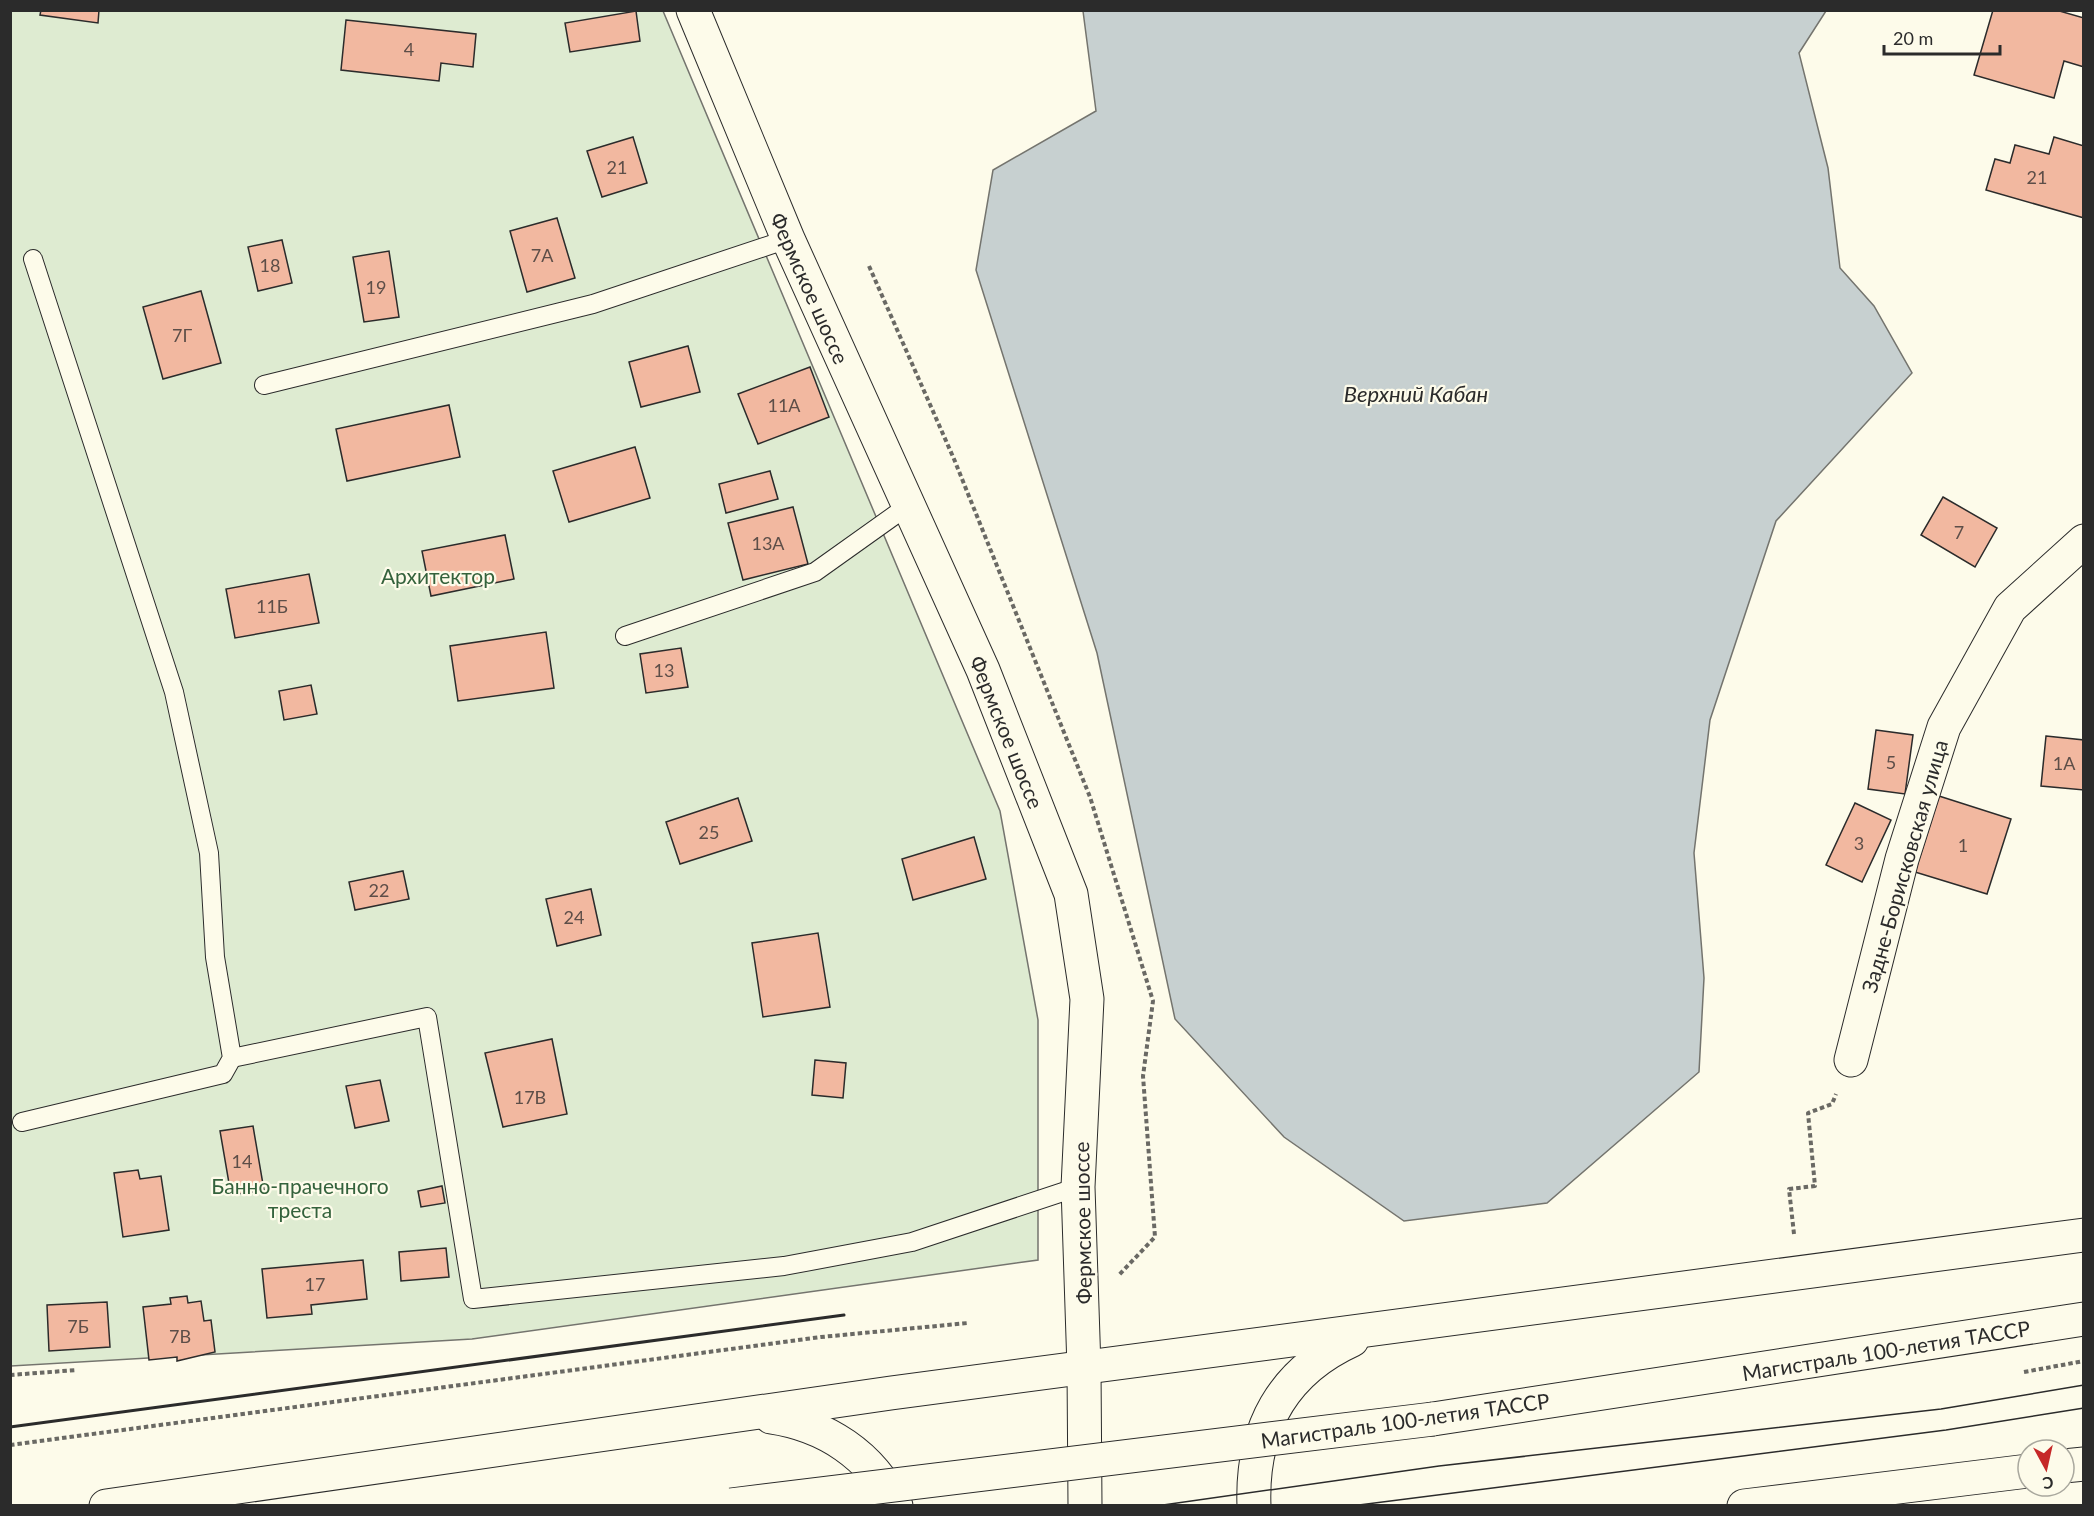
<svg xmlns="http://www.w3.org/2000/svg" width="2094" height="1516" font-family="Lato,sans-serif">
	<rect width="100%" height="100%" fill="#fdfbea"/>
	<polygon fill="#deebd1" stroke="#74746e" stroke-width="1.5" points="11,11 663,11 1000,811 1038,1020 1038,1260 472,1339 11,1366"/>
	<polygon fill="#c7d0d0" stroke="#74746e" stroke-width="1.5" points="1083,11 1826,11 1799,53 1828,168 1840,268 1874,306 1912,373 1776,521 1710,720 1694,853 1704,978 1699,1072 1547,1203 1404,1221 1284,1137 1175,1019 1097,653 976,270 993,170 1096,111"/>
	<g fill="#f2b8a0" stroke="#2b2b2b" stroke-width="1.5">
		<polygon points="41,10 99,10 98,23 40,15"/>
		<polygon points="1993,10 2056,10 2084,18 2084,67 2064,61 2054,98 1974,75"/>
		<polygon points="636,11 640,41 570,52 565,23"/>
		<polygon points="346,20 476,34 473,67 441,63 439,81 341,70"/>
		<polygon points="633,137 647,183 602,197 587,151"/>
		<polygon points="2054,137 2084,146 2084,218 1986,190 1995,159 2010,163 2015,145 2049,154"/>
		<polygon points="557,218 575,278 527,292 510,231"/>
		<polygon points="282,240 292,283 258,291 248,247"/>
		<polygon points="389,251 399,317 364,322 353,257"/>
		<polygon points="201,291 221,363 163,379 143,307"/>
		<polygon points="688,346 700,392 641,407 629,362"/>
		<polygon points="810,367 829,417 758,444 738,394"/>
		<polygon points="449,405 460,457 347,481 336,429"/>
		<polygon points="635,447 650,498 569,522 553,471"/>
		<polygon points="770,471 778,499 726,513 719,484"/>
		<polygon points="1943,497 1997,528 1975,567 1921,535"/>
		<polygon points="793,507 808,564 743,580 728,523"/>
		<polygon points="505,535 514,579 431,596 422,551"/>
		<polygon points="309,574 319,623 235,638 226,589"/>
		<polygon points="546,632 554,688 458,701 450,646"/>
		<polygon points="681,648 688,687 646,693 640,654"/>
		<polygon points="311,685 317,714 284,720 279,691"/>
		<polygon points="1876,730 1913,735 1905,794 1868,789"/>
		<polygon points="2046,736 2084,740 2084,790 2041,786"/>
		<polygon points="1939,796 2011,819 1987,894 1915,872"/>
		<polygon points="738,798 752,841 680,864 666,822"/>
		<polygon points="1855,803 1891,820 1862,882 1826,865"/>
		<polygon points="974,837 986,879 913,900 902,859"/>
		<polygon points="403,871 409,899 355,910 349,882"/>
		<polygon points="591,889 601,935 557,946 546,899"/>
		<polygon points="818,933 830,1007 763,1017 752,943"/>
		<polygon points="552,1039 567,1114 503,1127 485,1053"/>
		<polygon points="815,1060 846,1063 843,1098 812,1095"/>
		<polygon points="380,1080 389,1121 355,1128 346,1086"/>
		<polygon points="253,1126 264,1190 231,1195 220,1131"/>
		<polygon points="138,1170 140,1179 161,1176 169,1230 123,1237 114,1173"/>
		<polygon points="442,1186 445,1203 421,1207 418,1191"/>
		<polygon points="446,1248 449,1277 401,1281 399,1252"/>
		<polygon points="363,1260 367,1299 311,1305 312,1314 267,1318 262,1269"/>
		<polygon points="187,1296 188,1303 201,1301 204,1321 211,1320 215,1352 177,1361 177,1357 149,1360 143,1307 171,1304 170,1298"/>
		<polygon points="107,1302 110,1347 49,1351 47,1305"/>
	</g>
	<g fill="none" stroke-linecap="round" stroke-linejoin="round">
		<g stroke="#2b2b2b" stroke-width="20">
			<g id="service">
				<polyline points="264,385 593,304 788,239"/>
				<polyline points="625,636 815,572 909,505"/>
				<polyline points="232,1058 427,1017 473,1299 784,1266 912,1242 1078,1187"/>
				<polyline points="22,1122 223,1074 232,1058 215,957 209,853 174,692 33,259"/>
			</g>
		</g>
		<g stroke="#2b2b2b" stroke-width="35">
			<polyline id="minor" points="1851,1060 1902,859 1944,727 2010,608 2084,541"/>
		</g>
		<g stroke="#2b2b2b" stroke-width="35">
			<polyline id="tertiary" points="693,10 788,239 983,670 1071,894 1087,999 1078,1187 1084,1368"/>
		</g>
		<g stroke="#2b2b2b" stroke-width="35">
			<g id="secondary">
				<polyline points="1084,1368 1085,1506"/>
				<path d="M771 1417C825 1425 872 1455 896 1506"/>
				<polyline points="1433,1419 2084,1319"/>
				<polyline points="2064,1466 2084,1464"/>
				<polyline points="106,1506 891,1393 2084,1235"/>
				<path d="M1254 1506C1251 1429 1282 1372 1352 1340"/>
				<polyline points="1744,1506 2028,1471"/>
			</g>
		</g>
		<g stroke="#6a6964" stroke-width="4" stroke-dasharray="4.5 3" stroke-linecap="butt">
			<polyline points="869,266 954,459 1090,797 1153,1001 1143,1076 1155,1237 1118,1276"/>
			<polyline points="1794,1234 1789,1189 1815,1186 1808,1113 1832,1104 1836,1094"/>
			<polyline points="2024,1372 2084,1361"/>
			<polyline points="10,1375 77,1370"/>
			<polyline points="10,1445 821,1337 968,1323"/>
		</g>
		<use href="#service" stroke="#fdfbea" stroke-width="18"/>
		<use href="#minor" stroke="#fdfbea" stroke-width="33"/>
		<use href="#tertiary" stroke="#fdfbea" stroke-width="33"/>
		<use href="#secondary" stroke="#fdfbea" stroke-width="33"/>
		<g stroke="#2b2b2b" stroke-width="1.5">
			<polyline points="1156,1506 1439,1466 1941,1409 2084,1385"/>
			<polyline points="1351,1506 1946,1430 2084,1408"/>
		</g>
		<g stroke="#2b2b2b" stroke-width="35" stroke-linecap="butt">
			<polyline id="secondary-bridge" points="731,1505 1433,1419"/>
		</g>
		<use href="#secondary-bridge" stroke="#fdfbea" stroke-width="33"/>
		<polyline stroke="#2b2b2b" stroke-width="3" points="10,1427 844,1315"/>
	</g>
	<g text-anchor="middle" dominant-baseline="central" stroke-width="4.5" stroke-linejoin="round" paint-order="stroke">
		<g font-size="18" fill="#5d4e48">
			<text x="409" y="49">4</text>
			<text x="617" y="167">21</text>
			<text x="2037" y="177">21</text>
			<text x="542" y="255">7А</text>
			<text x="270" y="265">18</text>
			<text x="376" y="287">19</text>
			<text x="182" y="335">7Г</text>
			<text x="784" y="405">11А</text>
			<text x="1959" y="532">7</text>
			<text x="768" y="543">13А</text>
			<text x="272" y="606">11Б</text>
			<text x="664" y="670">13</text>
			<text x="1891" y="762">5</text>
			<text x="2064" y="763">1А</text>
			<text x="709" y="832">25</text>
			<text x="1859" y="843">3</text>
			<text x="1963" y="845">1</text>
			<text x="379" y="890">22</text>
			<text x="574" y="917">24</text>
			<text x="530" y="1097">17В</text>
			<text x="242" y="1161">14</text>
			<text x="315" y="1284">17</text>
			<text x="78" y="1326">7Б</text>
			<text x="180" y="1336">7В</text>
		</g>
		<g font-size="21" fill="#2b2b2b" stroke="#fdfbea">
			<text transform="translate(810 288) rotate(66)">Фермское шоссе</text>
			<text transform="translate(1007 732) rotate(68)">Фермское шоссе</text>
			<text transform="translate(1904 866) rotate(-74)">Задне-Борисковская улица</text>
			<text transform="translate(1082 1223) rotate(-91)">Фермское шоссе</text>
			<text transform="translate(1886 1350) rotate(-9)">Магистраль 100-летия ТАССР</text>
			<text transform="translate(1405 1420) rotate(-8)">Магистраль 100-летия ТАССР</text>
		</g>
		<g font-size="21" fill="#34623c" stroke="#fdfbea">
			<text x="438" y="575">Архитектор</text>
			<text x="300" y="1185">Банно-прачечного<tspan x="300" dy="24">треста</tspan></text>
		</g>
		<g font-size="22" font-style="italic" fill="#2b2b2b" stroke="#fdfbea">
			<text x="1416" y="393">Верхний Кабан</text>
		</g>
	</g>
	<rect width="2094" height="1516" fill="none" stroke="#2b2b2b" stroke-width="24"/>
	<g transform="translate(2046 1468) rotate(172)"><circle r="28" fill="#fdfbea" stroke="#a9a89e" stroke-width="1.5"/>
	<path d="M0-4.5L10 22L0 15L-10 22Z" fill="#c62828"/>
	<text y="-9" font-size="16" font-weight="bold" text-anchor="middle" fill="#2b2b2b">С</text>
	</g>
	<path d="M1884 45v9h116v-9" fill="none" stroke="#2b2b2b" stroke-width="3"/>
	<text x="1893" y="45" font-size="18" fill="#2b2b2b" stroke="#fdfbea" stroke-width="4.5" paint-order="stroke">20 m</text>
</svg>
